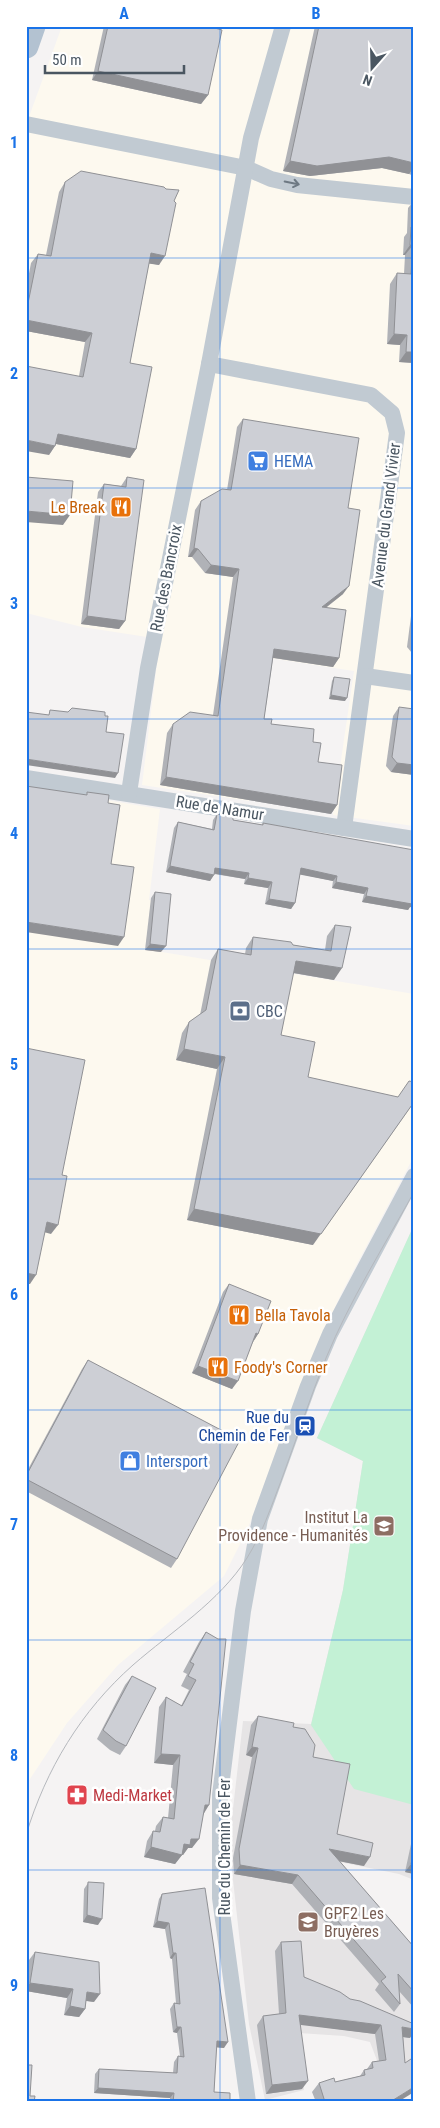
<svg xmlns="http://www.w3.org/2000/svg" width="440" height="2128" font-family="'Roboto Condensed',sans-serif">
	<rect width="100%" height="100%" fill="#f5f3f3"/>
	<g fill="#fdf9ef">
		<polygon points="62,26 414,26 414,826 333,815 354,671 269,658 249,801 142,785 160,639 82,627 26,613 26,125"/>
		<polygon points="26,787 160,809 149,900 167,902 162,952 414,994 414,1019 411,1036 414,1037 414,1156 342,1292 308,1366 248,1528 224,1576 118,1665 67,1723 26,1785"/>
	</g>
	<polygon fill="#e6e4e5" points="414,1225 414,1880 399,1874 325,1859 414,1964 414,2062 381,2071 370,2042 344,2036 299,2033 304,2090 265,2100 249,2024 229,1844 243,1721 311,1724 343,1590 363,1461 317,1438"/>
	<polygon fill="#c3f1d5" points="414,1225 414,1805 354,1789 311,1725 343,1590 363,1461 317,1438"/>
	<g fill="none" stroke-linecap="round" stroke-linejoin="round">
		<g stroke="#c1cad2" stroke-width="16">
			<polyline points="26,124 246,168 271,179 297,185 414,197"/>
			<polyline points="209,364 371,395 392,413 397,433 344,828"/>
			<polyline points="365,676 414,683"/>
			<polyline points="26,778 414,839"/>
			<polyline points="129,793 148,668 209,364 251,138 283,26"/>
			<polyline points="248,2102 220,1898 220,1795 243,1611 255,1545 260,1519 308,1386 330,1334 414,1176"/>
		</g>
		<polyline stroke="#b3c2d1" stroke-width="25" points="26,46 33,26"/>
		<path stroke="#b5b8bd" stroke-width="1" d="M26 1835C46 1769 81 1711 133 1665 172 1631 219 1602 247 1558 262 1534 271 1507 281 1481 296 1440 310 1398 326 1358 350 1300 384 1246 414 1192"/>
	</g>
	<g fill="#b0b2b7">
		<polygon points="104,26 207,26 208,95 201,104 92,80"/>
		<polygon points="315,26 414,26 414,176 409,174 382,168 310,176 283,171"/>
		<polygon points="65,182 174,201 159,265 149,263 130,363 136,449 130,458 56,444 49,455 79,376 85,342 26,331 26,289 31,263 38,254 46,255 59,192"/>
		<polygon points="414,201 414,363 399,362 400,345 387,344 390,284 397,273 404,274 405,255 403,255 404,237 407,233 408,208"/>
		<polygon points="243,419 348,508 343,594 327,607 339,658 333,667 273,658 264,719 271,724 313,742 318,762 337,805 331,814 160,785 167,733 173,724 213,715 233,577 205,573 192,557 188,557 195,510 201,501 227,490 237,427"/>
		<polygon points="127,477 125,621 119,629 81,624 98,492 104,484 121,486"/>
		<polygon points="414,593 414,654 412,653 407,647"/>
		<polygon points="334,677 345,701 329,699 332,681"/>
		<polygon points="399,707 414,775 391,772 386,766 393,716"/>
		<polygon points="217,814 233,820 262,825 263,823 410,907 408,910 362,902 364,894 332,888 333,881 300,874 295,903 291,909 265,904 268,888 244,884 245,879 214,874 210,881 166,872 174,828 178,822 212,829 213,820"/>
		<polygon points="155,892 161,952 145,950 151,898"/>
		<polygon points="335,925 334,980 293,973 281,1035 308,1077 313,1245 187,1220 217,1069 176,1060 182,1033 189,1022 200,1015 211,960 218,949 245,954 246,948 253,937 293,945 325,950 327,936"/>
		<polygon points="229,1284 258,1334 253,1342 232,1389 192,1373 223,1292"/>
		<polygon points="88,1360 177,1559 171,1568 26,1491 26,1473 82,1369"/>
		<polygon points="206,1632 203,1814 192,1848 188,1848 183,1855 182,1855 175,1864 144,1857 147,1841 153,1831 155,1831 156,1826 163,1817 168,1818 173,1765 154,1763 159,1707 166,1697 181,1706 189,1690 181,1686 187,1674 183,1672 199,1642"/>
		<polygon points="132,1676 126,1746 120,1755 110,1750 97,1739 125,1685"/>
		<polygon points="258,1716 293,1727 313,1757 337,1834 364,1866 339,1861 414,1947 414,2008 399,1991 400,2004 394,2012 375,1990 379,1984 292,1884 234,1874 233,1858 252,1757 246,1755 251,1725"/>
		<polygon points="414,1830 414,1874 405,1872"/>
		<polygon points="88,1883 98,1925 83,1922 84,1889"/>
		<polygon points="162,1894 224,2048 216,2047 214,2092 230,2102 170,2102 170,2098 94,2093 95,2074 99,2069 173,2073 174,2062 178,2056 180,2056 177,2033 173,2032 170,2009 174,2003 176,2003 172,1959 170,1958 165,1929 153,1927 159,1899"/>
		<polygon points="281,1942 304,1977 350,1999 410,2038 403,2037 405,2063 398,2102 316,2102 312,2092 319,2083 335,2082 360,2076 364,2070 367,2069 372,2062 379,2061 375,2034 300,2024 302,2089 266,2094 257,2025 263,2016 279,2014 275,1951"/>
		<polygon points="35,1952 94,2002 86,2001 85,2009 79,2017 64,2015 67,1998 26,1991 26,1978 29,1960"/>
	</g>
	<g fill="#909195">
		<polygon points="98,71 208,95 201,104 92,80"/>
		<polygon points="389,157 414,163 414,167 409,174 382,168 310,176 283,171 290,161"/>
		<polygon points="410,245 413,245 405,255 403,255"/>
		<polygon points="151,253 165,256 159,265 145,263"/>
		<polygon points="26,320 92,333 85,342 26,331"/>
		<polygon points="394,334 407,335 400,345 387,344"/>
		<polygon points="406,352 414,352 414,363 399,362"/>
		<polygon points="58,434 136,449 130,458 51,443"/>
		<polygon points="26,440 55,446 49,455 26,451"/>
		<polygon points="26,511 70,515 63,525 26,522"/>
		<polygon points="194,548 198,549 192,557 188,557"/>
		<polygon points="211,565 239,569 233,577 205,573"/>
		<polygon points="349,586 343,594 316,615 322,607"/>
		<polygon points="87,616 125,621 119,629 81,624"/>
		<polygon points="274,649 339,658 333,667 268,657"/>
		<polygon points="331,695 347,698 345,701 329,699"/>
		<polygon points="26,759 118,773 115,778 26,765"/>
		<polygon points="397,763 414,765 414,775 391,772"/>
		<polygon points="166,777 337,805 331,814 160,785"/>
		<polygon points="170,866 214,875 210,881 166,872"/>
		<polygon points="215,868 249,873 245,879 211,873"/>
		<polygon points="301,868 337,876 333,881 297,874"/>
		<polygon points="248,878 272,882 268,888 244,884"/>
		<polygon points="336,882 368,888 364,894 332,888"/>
		<polygon points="366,896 414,901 414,908 410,907 408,910 362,902"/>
		<polygon points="269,899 295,903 291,909 265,904"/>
		<polygon points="26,922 124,937 118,946 26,932"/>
		<polygon points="150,944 166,946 161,952 145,950"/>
		<polygon points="296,961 342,968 334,980 288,972"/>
		<polygon points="184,1049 225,1057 217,1069 176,1060"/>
		<polygon points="414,1102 313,1245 187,1220 194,1209"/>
		<polygon points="47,1222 58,1225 51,1234 40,1231"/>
		<polygon points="26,1273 36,1275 30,1284 26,1284"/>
		<polygon points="256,1333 258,1334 253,1342"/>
		<polygon points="198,1366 238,1381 232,1389 192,1373"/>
		<polygon points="252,1747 258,1748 252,1757 246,1755"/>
		<polygon points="161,1754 180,1755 173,1765 154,1763"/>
		<polygon points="205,1805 209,1805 203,1815"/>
		<polygon points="191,1839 199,1839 192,1848 188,1848 183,1855 180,1854 182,1855 175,1864 144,1857 151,1847 184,1844"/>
		<polygon points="329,1849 370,1857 364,1866 323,1858"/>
		<polygon points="411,1864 414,1864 414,1874 405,1872"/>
		<polygon points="240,1865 298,1875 292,1884 234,1874"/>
		<polygon points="87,1915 102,1919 98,1925 83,1922"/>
		<polygon points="157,1921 169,1923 165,1929 153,1927"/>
		<polygon points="173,1953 176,1953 172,1959 170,1958"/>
		<polygon points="30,1983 73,1989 67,1998 26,1991 26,1988"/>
		<polygon points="87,1992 100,1994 94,2002 81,2000"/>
		<polygon points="70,2006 85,2009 79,2017 64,2015"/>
		<polygon points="299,2015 381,2025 375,2034 293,2024"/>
		<polygon points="177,2027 181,2027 177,2033 173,2032"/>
		<polygon points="402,2027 414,2029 414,2032 410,2038 396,2036"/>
		<polygon points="217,2041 228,2042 224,2048 213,2047"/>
		<polygon points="308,2081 302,2089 266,2094 272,2085"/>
		<polygon points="414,2087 414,2092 398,2102 390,2102"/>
		<polygon points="98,2088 174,2093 170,2098 94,2093"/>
	</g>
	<g fill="#cdcfd5" stroke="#909195">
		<polygon points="108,26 207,26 222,30 208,95 98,71"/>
		<polygon points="319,26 414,26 414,163 389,157 317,166 290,161"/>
		<polygon points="81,171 164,187 166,189 179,190 174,201 176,203 165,256 151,253 130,363 152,367 136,449 58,434 55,446 26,440 26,366 83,377 92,333 26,320 26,313 38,254 51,256 65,182"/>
		<polygon points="411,227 414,227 414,352 406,352 407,335 394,334 397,273 411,274 413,245 410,245"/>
		<polygon points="243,419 359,438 348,508 360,510 349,586 322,607 346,610 339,658 274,649 264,719 272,719 271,724 314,729 313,742 321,743 318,762 342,765 337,805 166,777 173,724 190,712 218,716 239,569 211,565 198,549 194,548 201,501 222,489 231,490"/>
		<polygon points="26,477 73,481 70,515 26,511"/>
		<polygon points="127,477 144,480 125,621 87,616 104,484 126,487"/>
		<polygon points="334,677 350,679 347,698 331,695"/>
		<polygon points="399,707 414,709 414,765 397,763 392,757"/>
		<polygon points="72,708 105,712 105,716 108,716 106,732 124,734 118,773 26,759 26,712 49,715 50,710 68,712"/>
		<polygon points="26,786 87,795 87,792 109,795 108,803 120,805 111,864 134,867 124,937 26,922"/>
		<polygon points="217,814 233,817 233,820 263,825 263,823 414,850 414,901 412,901 412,904 366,896 368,888 336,882 337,876 301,868 295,903 269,899 272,882 248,878 249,873 215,868 214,875 170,866 178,822 214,830"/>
		<polygon points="155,892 171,894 166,946 150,944"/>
		<polygon points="335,925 351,927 342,968 296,961 281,1035 315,1042 308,1077 398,1097 409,1081 414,1082 414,1102 321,1234 194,1209 225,1057 184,1049 189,1022 206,1010 218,949 251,955 253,937 291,942 293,945 331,951"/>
		<polygon points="26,1048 85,1060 62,1175 67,1176 58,1225 47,1222 36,1275 26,1273"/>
		<polygon points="229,1284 271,1301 258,1334 256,1333 238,1381 198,1366"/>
		<polygon points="88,1360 240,1440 177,1559 26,1479 26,1476"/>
		<polygon points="206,1632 218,1639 226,1639 209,1805 205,1805 199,1839 191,1839 190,1845 184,1844 182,1855 151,1847 153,1831 160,1832 163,1817 174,1819 180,1755 161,1754 166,1697 182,1706 196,1680 188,1676 194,1664 190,1662"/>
		<polygon points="132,1676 156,1688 126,1746 116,1741 103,1730"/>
		<polygon points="258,1716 294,1723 293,1727 305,1729 315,1745 313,1757 350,1764 337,1834 373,1843 370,1857 329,1849 414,1947 414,1992 398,1974 400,2004 381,1981 386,1977 298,1875 240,1865 239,1849 258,1748 252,1747"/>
		<polygon points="414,1851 414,1864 411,1864"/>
		<polygon points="88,1882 104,1883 102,1919 87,1915"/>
		<polygon points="205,1888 228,2042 217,2041 214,2092 230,2093 230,2102 173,2102 174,2093 98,2088 99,2069 177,2073 178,2056 184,2057 181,2027 177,2027 174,2003 180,2004 176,1953 173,1953 169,1923 157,1921 162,1894"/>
		<polygon points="301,1941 304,1977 340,1992 350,1999 360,2001 414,2024 414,2029 402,2027 405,2063 414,2057 414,2087 390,2102 325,2102 319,2083 334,2078 335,2082 365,2075 364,2070 373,2068 372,2062 386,2060 381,2025 299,2015 308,2081 272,2085 263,2016 286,2013 281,1942"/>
		<polygon points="35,1952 99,1962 100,1994 87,1992 85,2009 70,2006 73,1989 30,1983"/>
		<polygon points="26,2065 32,2065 30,2096 35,2096 34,2102 26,2102"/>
	</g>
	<defs><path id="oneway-shaft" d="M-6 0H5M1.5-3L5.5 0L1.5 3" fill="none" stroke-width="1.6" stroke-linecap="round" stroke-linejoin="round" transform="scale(1.25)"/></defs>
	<use stroke="#6e7983" href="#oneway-shaft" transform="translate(292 183) rotate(12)"/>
	<path fill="none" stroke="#1a73e8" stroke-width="1" stroke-opacity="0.55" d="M220 26V2102M26 258H414M26 488H414M26 719H414M26 949H414M26 1179H414M26 1410H414M26 1640H414M26 1870H414"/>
	<defs>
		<g id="supermarket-square" transform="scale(1.125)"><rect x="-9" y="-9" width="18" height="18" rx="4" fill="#3f7fe0" stroke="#fff"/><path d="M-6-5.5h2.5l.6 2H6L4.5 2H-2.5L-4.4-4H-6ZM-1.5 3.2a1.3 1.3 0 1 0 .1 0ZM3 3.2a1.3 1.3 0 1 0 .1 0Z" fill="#fff"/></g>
		<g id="restaurant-square" transform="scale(1.125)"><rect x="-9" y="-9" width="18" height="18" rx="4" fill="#e8710a" stroke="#fff"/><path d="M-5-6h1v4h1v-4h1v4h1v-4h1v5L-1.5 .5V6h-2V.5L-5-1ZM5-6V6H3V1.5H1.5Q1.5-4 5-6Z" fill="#fff"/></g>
		<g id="bank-square" transform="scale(1.125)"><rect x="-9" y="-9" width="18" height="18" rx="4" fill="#5c6f8a" stroke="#fff"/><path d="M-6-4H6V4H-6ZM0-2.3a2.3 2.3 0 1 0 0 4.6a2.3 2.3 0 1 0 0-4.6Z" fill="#fff"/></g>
		<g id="station-square" transform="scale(1.125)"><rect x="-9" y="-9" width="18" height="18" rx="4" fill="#1a4fb4" stroke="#fff"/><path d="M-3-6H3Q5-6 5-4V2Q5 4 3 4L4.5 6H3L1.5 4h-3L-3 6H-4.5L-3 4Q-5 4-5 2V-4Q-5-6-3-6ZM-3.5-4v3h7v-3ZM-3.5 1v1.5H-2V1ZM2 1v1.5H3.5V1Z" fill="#fff"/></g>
		<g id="shop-square" transform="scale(1.125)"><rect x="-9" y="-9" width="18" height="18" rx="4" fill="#3f7fe0" stroke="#fff"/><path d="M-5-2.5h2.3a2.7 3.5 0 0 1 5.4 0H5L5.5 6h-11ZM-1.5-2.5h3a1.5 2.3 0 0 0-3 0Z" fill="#fff"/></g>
		<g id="school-square" transform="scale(1.125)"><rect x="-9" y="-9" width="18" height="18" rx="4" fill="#8d6e63" stroke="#fff"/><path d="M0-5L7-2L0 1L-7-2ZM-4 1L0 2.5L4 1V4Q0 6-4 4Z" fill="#fff"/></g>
		<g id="pharmacy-square" transform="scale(1.125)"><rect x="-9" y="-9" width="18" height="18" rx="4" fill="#e0444e" stroke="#fff"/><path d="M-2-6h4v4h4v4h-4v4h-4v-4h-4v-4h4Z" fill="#fff"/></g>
	</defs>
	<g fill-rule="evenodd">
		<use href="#supermarket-square" x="258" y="461"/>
		<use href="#restaurant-square" x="121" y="507"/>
		<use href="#bank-square" x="240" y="1011"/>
		<use href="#restaurant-square" x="239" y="1315"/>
		<use href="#restaurant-square" x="218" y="1367"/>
		<use href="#station-square" x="305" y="1426"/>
		<use href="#shop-square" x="130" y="1461"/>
		<use href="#school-square" x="384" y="1526"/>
		<use href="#pharmacy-square" x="77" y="1795"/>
		<use href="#school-square" x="308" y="1922"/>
	</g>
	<g text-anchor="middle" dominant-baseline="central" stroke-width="5" stroke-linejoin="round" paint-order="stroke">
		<g font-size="16" fill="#366cbe" stroke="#fff" text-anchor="start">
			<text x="274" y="461">HEMA</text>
			<text x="146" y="1461">Intersport</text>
		</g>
		<g font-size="16" fill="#c56008" stroke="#fff" text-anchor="start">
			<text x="105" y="507" text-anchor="end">Le Break</text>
			<text x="255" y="1315">Bella Tavola</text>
			<text x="234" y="1367">Foody's Corner</text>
		</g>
		<g font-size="16" fill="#4a5661" stroke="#fff">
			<text transform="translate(386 515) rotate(-83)">Avenue du Grand Vivier</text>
			<text transform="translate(166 578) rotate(-79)">Rue des Bancroix</text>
			<text transform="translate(220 808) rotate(9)">Rue de Namur</text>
			<text transform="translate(224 1847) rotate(-90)">Rue du Chemin de Fer</text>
		</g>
		<g font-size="16" fill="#4e5e75" stroke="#fff" text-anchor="start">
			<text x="256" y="1011">CBC</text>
		</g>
		<g font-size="16" fill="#164399" stroke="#fff" text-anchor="end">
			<text x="289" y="1417">Rue du<tspan x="289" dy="18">Chemin de Fer</tspan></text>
		</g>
		<g font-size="16" fill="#785e54" stroke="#fff" text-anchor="end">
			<text x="368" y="1517">Institut La<tspan x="368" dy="18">Providence - Humanités</tspan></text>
			<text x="324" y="1913" text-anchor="start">GPF2 Les<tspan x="324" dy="18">Bruyères</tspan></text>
		</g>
		<g font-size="16" fill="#be3a42" stroke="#fff" text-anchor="start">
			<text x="93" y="1795">Medi-Market</text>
		</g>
	</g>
	<rect width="440" height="2128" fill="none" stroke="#ffffff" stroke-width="55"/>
	<g transform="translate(372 68) rotate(200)" stroke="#ffffff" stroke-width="4" paint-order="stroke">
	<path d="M0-4L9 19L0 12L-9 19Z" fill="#4a5661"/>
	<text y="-8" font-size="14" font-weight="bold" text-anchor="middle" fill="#4a5661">N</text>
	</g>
	<path d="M45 65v8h139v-8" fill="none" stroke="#4a5661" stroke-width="2.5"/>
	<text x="52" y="65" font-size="15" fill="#4a5661" stroke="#ffffff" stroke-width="4" paint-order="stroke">50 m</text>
	<rect x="28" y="28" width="384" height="2072" fill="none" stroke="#1a73e8" stroke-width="2"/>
	<g font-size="16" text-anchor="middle" font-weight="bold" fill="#1a73e8">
		<text x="124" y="19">A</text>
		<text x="316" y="19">B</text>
		<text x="14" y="148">1</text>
		<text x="14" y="379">2</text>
		<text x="14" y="609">3</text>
		<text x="14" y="839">4</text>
		<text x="14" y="1070">5</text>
		<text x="14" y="1300">6</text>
		<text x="14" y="1530">7</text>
		<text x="14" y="1761">8</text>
		<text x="14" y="1991">9</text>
	</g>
</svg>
